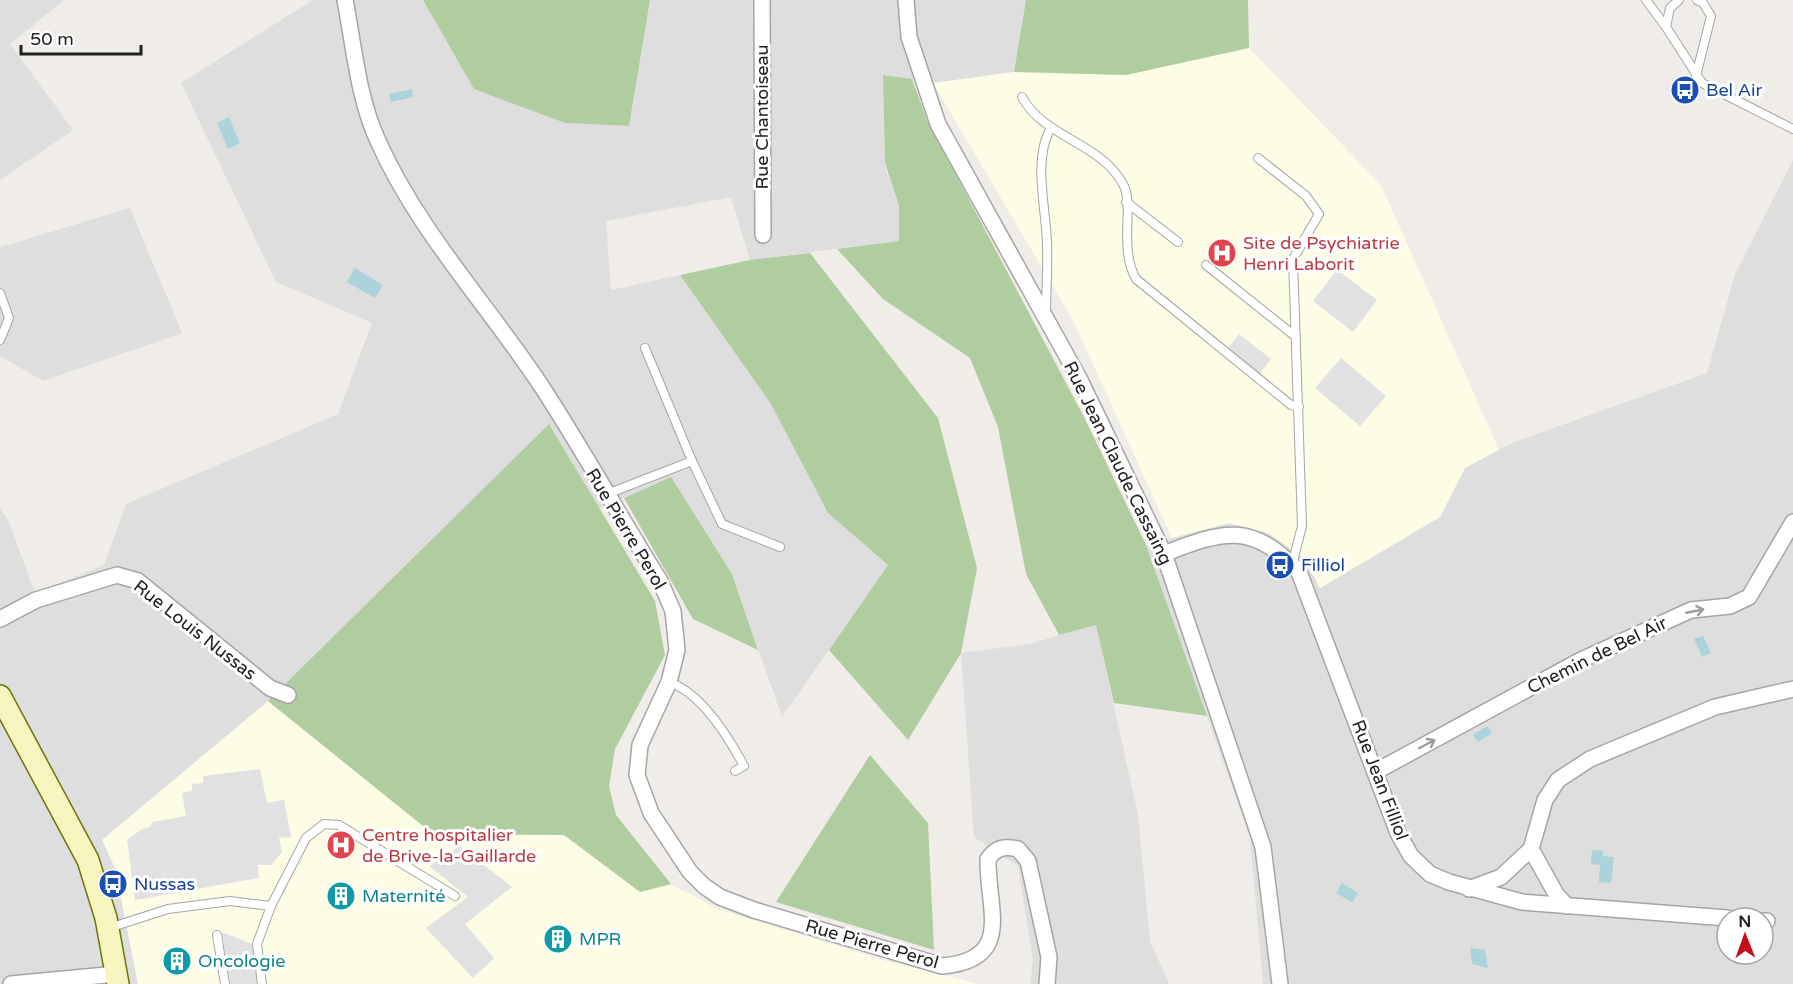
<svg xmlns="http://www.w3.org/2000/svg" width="1793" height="984" font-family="'Varela Round',sans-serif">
	<rect width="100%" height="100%" fill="#f0ede8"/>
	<g fill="#dedede" fill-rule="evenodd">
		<polygon points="0,0 64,0 10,44 73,130 0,180"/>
		<polygon points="313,0 423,0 475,89 565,123 629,126 650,0 1026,0 1014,72 933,83 883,75 885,167 899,206 899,241 750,260 731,197 606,221 611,290 680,275 773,407 828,513 888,565 782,717 732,574 671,478 599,508 549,424 564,835 640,892 671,884 718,909 887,961 980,984 0,984 0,508 8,520 35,593 104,565 126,504 338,414 372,323 276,282 181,83"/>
		<path d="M1793 160V984H1263L1250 837 1146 545 1229 523 1268 533 1304 558 1320 588 1440 517 1465 467 1514 442 1707 373 1735 274ZM1727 918H1763V954H1727Z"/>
		<polygon points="130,208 182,333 43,381 0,356 0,245 1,247"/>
		<polygon points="1096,624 1138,815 1150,941 1169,984 1030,984 1033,960 1018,866 974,837 961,653 1030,644"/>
	</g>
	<g fill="#fdfce4">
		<polygon points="1249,48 1381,185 1499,450 1465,468 1440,517 1320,588 1304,558 1268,533 1229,523 1172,538 1073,320 933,83 1014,72 1126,75"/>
		<polygon points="268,701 433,834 564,835 640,892 671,884 718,909 887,961 980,984 138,984 115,868 102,840"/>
	</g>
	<g fill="#b0cd9f">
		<polygon points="423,0 650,0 629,126 565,123 474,89"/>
		<polygon points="1026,0 1248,0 1249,48 1126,75 1014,72"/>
		<polygon points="883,75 912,79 927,120 1085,419 1146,545 1207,716 1114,703 1096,625 1059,635 1026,574 998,427 970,358 883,299 837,249 899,241 899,206 885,163"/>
		<polygon points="810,253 938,418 977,568 961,653 908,740 829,650 888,565 828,513 771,404 680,275 750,260"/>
		<polygon points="549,424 655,601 665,655 615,749 609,786 616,815 671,884 640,892 564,835 433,834 268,701"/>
		<polygon points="671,477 732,574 758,650 693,619 624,498"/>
		<polygon points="870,755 928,823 934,950 776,902"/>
	</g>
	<g fill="#e1e1e1">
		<polygon points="1337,270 1377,300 1353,332 1313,301"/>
		<polygon points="1239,334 1271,359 1255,380 1222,356"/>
		<polygon points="1341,358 1386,396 1360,426 1315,388"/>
		<polygon points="260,769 267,803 284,800 291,837 279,838 282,852 271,865 258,865 259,878 135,900 127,840 142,829 151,827 152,822 186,816 182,793 192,791 192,784 203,783 203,776"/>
		<polygon points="460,846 512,887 465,924 494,958 473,978 426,928 468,897 429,866"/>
		<polygon points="222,932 252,944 257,984 230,984"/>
	</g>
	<g fill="#abd3db">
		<polygon points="412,89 413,97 391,102 389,94"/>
		<polygon points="229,117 240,143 228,149 217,123"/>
		<polygon points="355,268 383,285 375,298 347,282"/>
		<polygon points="1703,636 1711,653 1702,657 1694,639"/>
		<polygon points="1487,726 1492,733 1478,742 1473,735"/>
		<polygon points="1592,850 1603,851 1603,856 1614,857 1611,883 1599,882 1600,865 1591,864"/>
		<polygon points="1342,883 1358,893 1352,902 1336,893"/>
		<polygon points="1470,948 1485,950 1488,968 1472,964"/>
	</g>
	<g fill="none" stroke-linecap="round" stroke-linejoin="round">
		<g stroke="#a5a5a5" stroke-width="10">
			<g id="lane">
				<polyline points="1646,0 1666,27"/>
				<polyline points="1679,0 1670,8 1666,27 1702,83 1793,129"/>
				<polyline points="1696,76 1711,16 1703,3 1697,0"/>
				<path d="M1022 97C1044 138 1100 142 1123 184 1135 205 1118 247 1136 279L1291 405 1299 407"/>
				<polyline points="1258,158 1306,196 1319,214 1293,259 1302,526 1292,565"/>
				<polyline points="1126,202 1178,242"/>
				<polyline points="1206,265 1296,337"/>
				<polyline points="0,293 9,318 0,340"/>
				<path d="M1046 313C1046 290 1048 267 1047 243 1046 207 1033 162 1050 129"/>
				<polyline points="645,348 692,461 722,524 780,547"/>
				<polyline points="607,494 692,461"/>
				<path d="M669 682C702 693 729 738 744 766L735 771"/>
				<polyline points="109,928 168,909 230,901 271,906"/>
				<polyline points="217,935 225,984"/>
				<polyline points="262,984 257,944 271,906 306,838 324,824 339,825 455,896"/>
			</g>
		</g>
		<g stroke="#a5a5a5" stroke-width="18">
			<g id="street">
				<path d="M345 0C354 46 358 98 378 141 418 231 488 305 542 387 583 450 620 517 660 581L673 611 677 650 669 682 640 745 637 775 651 813 690 872 704 886 720 897 754 910 942 966C1015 960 987 909 988 859 997 847 1004 846 1018 849L1028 861 1049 957 1047 984"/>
				<polyline points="762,0 763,235"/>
				<polyline points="906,0 909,37 938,124 1079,378 1164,554 1263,847 1280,984"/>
				<path d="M1164 554C1224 530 1252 522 1299 572L1398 833 1411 856 1430 874 1449 882 1522 902 1727 918"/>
				<polyline points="0,619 36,600 117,575 138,581 270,688 288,695"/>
				<polyline points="1375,772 1579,661 1691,610 1730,606 1749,597 1793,522"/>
				<polyline points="1531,849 1556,894 1567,906"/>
				<polyline points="1469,889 1501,877 1531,849 1545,800 1558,780 1590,759 1715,707 1793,689"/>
				<polyline points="1763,921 1767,921"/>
				<polyline points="11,984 117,974"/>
			</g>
		</g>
		<g stroke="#6f730c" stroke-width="24">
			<polyline id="secondary" points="0,696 88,860 106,918 118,984"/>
		</g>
		<use href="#lane" stroke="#fff" stroke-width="8"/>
		<use href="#street" stroke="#fff" stroke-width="15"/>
		<use href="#secondary" stroke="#f6f5c0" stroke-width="21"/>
	</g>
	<defs><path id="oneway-shaft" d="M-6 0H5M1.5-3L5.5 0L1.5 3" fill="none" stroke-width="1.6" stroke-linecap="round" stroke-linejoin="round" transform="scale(1.5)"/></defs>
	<g stroke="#9b9b9b">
		<use href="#oneway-shaft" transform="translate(1695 611) rotate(-11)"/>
		<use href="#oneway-shaft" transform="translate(1427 744) rotate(-28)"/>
	</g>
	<defs>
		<g id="bus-disc" transform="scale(1.5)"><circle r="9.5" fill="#1a4fb4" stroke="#fff"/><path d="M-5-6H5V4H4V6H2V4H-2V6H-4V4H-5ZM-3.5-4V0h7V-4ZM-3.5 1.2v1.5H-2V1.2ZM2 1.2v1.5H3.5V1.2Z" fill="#fff"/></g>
		<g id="hospital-disc" transform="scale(1.5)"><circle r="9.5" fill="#e0444e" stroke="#fff"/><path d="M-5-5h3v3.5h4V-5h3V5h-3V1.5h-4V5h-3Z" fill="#fff"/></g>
		<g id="building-disc" transform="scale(1.5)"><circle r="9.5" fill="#0f9aa8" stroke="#fff"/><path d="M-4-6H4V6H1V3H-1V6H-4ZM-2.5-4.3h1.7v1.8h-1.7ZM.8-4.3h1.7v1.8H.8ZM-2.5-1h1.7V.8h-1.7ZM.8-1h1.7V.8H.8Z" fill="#fff"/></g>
	</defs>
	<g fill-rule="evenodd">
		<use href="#bus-disc" x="1685" y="90"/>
		<use href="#hospital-disc" x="1222" y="253"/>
		<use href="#bus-disc" x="1280" y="565"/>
		<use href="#hospital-disc" x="341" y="845"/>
		<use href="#bus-disc" x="113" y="884"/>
		<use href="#building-disc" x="341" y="896"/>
		<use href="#building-disc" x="558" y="939"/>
		<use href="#building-disc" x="177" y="961"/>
	</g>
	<g text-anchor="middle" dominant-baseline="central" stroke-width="6" stroke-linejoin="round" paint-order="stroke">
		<g font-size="18" fill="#164399" stroke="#fff" text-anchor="start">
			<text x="1706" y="90">Bel Air</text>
			<text x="1301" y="565">Filliol</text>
			<text x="134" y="884">Nussas</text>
		</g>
		<g font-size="18" fill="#212121" stroke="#fff">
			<text transform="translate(762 117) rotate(-90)">Rue Chantoiseau</text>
			<text transform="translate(1118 463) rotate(64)">Rue Jean Claude Cassaing</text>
			<text transform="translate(626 529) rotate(59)">Rue Pierre Perol</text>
			<text transform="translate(195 630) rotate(38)">Rue Louis Nussas</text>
			<text transform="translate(1597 655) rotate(-26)">Chemin de Bel Air</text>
			<text transform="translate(1380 780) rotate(69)">Rue Jean Filliol</text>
			<text transform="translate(872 944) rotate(16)">Rue Pierre Perol</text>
		</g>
		<g font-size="18" fill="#be3a42" stroke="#fff" text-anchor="start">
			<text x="1243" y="243">Site de Psychiatrie<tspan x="1243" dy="21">Henri Laborit</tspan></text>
			<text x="362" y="835">Centre hospitalier<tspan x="362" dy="21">de Brive-la-Gaillarde</tspan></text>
		</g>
		<g font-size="18" fill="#0d838f" stroke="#fff" text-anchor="start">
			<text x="362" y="896">Maternité</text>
			<text x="579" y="939">MPR</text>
			<text x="198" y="961">Oncologie</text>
		</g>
	</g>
	<g transform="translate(1745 936) rotate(359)"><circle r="28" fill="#ffffff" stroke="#a6a6a6" stroke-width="1.5"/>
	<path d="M0-4.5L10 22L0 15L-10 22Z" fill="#c50c18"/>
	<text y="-9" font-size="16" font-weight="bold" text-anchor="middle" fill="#212121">N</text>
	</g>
	<path d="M21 45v9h120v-9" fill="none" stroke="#212121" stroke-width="3"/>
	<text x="30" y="45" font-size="18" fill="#212121" stroke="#ffffff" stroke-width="4.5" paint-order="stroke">50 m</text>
</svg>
